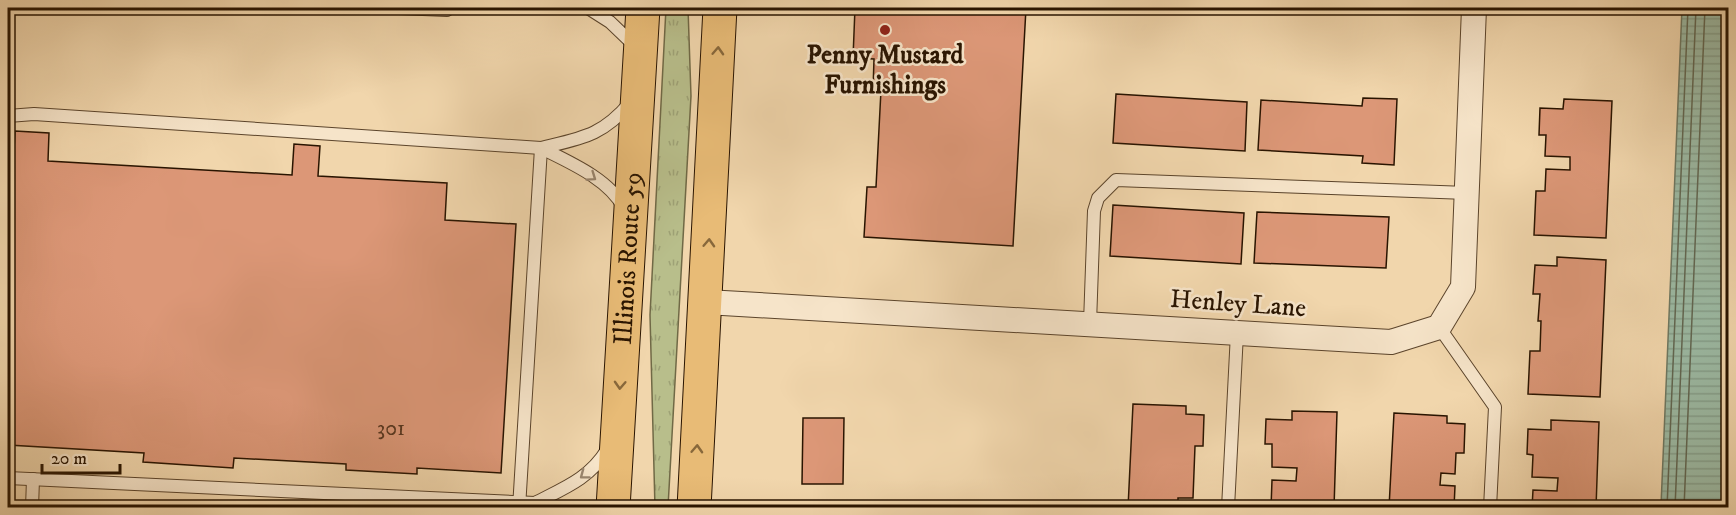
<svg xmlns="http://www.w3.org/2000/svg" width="1736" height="515" font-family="'IM FELL DW Pica',serif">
	<defs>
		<pattern id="grass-tufts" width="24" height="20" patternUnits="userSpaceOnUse" patternTransform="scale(1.5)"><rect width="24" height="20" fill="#b8be8b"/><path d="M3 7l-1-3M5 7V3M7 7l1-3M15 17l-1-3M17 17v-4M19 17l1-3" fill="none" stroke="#9ea276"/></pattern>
		<pattern id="water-rules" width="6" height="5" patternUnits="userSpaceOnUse" patternTransform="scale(1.5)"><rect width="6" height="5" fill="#9cbaa4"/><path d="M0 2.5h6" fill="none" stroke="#869f8b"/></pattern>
	</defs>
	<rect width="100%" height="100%" fill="#f1d6ac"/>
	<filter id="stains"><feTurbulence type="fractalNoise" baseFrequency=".00333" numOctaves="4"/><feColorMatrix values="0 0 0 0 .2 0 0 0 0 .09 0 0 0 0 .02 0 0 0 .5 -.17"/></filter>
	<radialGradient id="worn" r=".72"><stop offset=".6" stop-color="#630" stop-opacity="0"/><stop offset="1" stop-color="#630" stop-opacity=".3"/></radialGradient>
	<polygon fill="url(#grass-tufts)" stroke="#706946" stroke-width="1.5" points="666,8 688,8 691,96 668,507 655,508 650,315"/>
	<polygon fill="url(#water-rules)" stroke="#6e7862" stroke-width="1.5" points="1682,8 1728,8 1728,507 1661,506"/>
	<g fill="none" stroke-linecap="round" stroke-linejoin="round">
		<g stroke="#626752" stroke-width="1.5">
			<polyline points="1667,508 1688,8"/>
			<polyline points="1675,508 1696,8"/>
			<polyline points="1684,508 1705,8"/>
		</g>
	</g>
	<g fill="#dc9777" stroke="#291400" stroke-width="1.5">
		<polygon points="855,8 1026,8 1013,246 864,237 867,187 876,187 881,90 873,90 874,59 853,58"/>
		<polygon points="1116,94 1247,102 1245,151 1113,143"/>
		<polygon points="1363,98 1397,99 1394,165 1362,163 1363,156 1258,150 1261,100 1362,106"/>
		<polygon points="1564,99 1612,101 1606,238 1534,235 1536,191 1545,191 1546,169 1570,170 1570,157 1545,156 1546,135 1539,135 1540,108 1563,109"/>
		<polygon points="15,131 49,133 48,161 292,175 294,144 320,146 318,176 447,183 445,220 516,224 501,473 417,468 417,474 346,470 346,464 234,458 233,468 143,462 144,453 8,445 8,262"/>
		<polygon points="1113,205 1244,213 1241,264 1110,256"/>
		<polygon points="1257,212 1389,217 1386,268 1254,263"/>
		<polygon points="1557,257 1606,260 1600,397 1528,394 1530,351 1540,351 1541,321 1538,321 1540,294 1533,294 1535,265 1557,266"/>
		<polygon points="1133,404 1186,406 1186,414 1204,415 1203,446 1195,446 1193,498 1178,498 1178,508 1128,508"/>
		<polygon points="1292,411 1337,412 1334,508 1271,508 1272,480 1296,481 1297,468 1272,467 1272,444 1265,444 1266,419 1292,420"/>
		<polygon points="1394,413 1447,416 1447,423 1465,424 1464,453 1456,453 1455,474 1441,473 1440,485 1455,486 1454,508 1389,508"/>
		<polygon points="803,418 844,418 843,484 802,484"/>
		<polygon points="1551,420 1599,422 1596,508 1532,508 1533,490 1557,491 1558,478 1532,477 1533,455 1527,454 1528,429 1551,430"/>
	</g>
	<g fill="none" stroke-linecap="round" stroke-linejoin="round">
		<g stroke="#5b442b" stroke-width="14">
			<g id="service">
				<polyline points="399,8 447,10 450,8"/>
				<polyline points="588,8 610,22 635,46"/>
				<path d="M8 116 34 114 541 148C582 138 602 136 630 103"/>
				<path d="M541 148C569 162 609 179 624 208"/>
				<polyline points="1090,323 1094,211 1098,198 1116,180 1467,193"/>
				<polyline points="1439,327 1495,407 1490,508"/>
				<polyline points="8,478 535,503 545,508"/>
				<path d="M535 503C564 488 589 479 607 450"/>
				<polyline points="32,508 33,479"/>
				<polyline points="519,508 541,148"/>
				<polyline points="1228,508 1237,333"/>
			</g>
		</g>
		<g stroke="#5b442b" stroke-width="26">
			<polyline id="minor" points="706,302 1391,342 1439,327 1463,287 1474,8"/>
		</g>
		<g stroke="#291400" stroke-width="35">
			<g id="primary">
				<path id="s1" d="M613 508 643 8"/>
				<polyline points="694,508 720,8"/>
			</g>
		</g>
		<use href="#service" stroke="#f6e4c9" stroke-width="12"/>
		<use href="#minor" stroke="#f6e4c9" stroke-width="24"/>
		<use href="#primary" stroke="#e8bb76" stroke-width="33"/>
	</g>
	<defs><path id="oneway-chevron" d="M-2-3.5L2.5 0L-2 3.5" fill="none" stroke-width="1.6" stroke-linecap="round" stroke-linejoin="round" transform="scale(1.5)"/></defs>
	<g stroke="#88683b">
		<use href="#oneway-chevron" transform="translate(718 51) rotate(-87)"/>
		<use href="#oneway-chevron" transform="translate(709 243) rotate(-87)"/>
		<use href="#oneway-chevron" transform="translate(620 385) rotate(93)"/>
		<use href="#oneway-chevron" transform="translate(697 449) rotate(-87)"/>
	</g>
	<g stroke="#9a866f">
		<use href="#oneway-chevron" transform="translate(592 177) rotate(35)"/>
		<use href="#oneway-chevron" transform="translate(584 475) rotate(143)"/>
	</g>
	<circle fill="#8f2418" stroke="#f6e4c9" stroke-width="2" cx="885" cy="30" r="6"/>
	<g text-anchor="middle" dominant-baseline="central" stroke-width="5" stroke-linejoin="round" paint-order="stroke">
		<g font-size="22" fill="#56351e">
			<text x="391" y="428">301</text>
		</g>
		<g font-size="26" font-weight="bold" fill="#291400" stroke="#f6e4c9">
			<text x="885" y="55">Penny Mustard<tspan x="885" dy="30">Furnishings</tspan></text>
		</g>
		<g font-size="26" fill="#291400" stroke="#f6e4c9">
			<text stroke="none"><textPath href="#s1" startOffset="250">Illinois Route 59</textPath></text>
			<text transform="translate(1238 304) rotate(4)">Henley Lane</text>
		</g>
	</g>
	<rect width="1736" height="515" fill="none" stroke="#f1d6ac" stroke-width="30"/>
	<rect x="9" y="9" width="1718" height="497" fill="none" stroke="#291400" stroke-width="3"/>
	<rect x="15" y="15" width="1706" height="485" fill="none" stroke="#291400" stroke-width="1.5"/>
	<path d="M42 464v9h78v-9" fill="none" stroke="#291400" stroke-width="3"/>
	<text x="51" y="464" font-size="18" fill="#291400" stroke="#f6e4c9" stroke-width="4.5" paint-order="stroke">20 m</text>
	<rect width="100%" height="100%" filter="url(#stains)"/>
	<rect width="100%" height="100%" fill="url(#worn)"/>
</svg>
